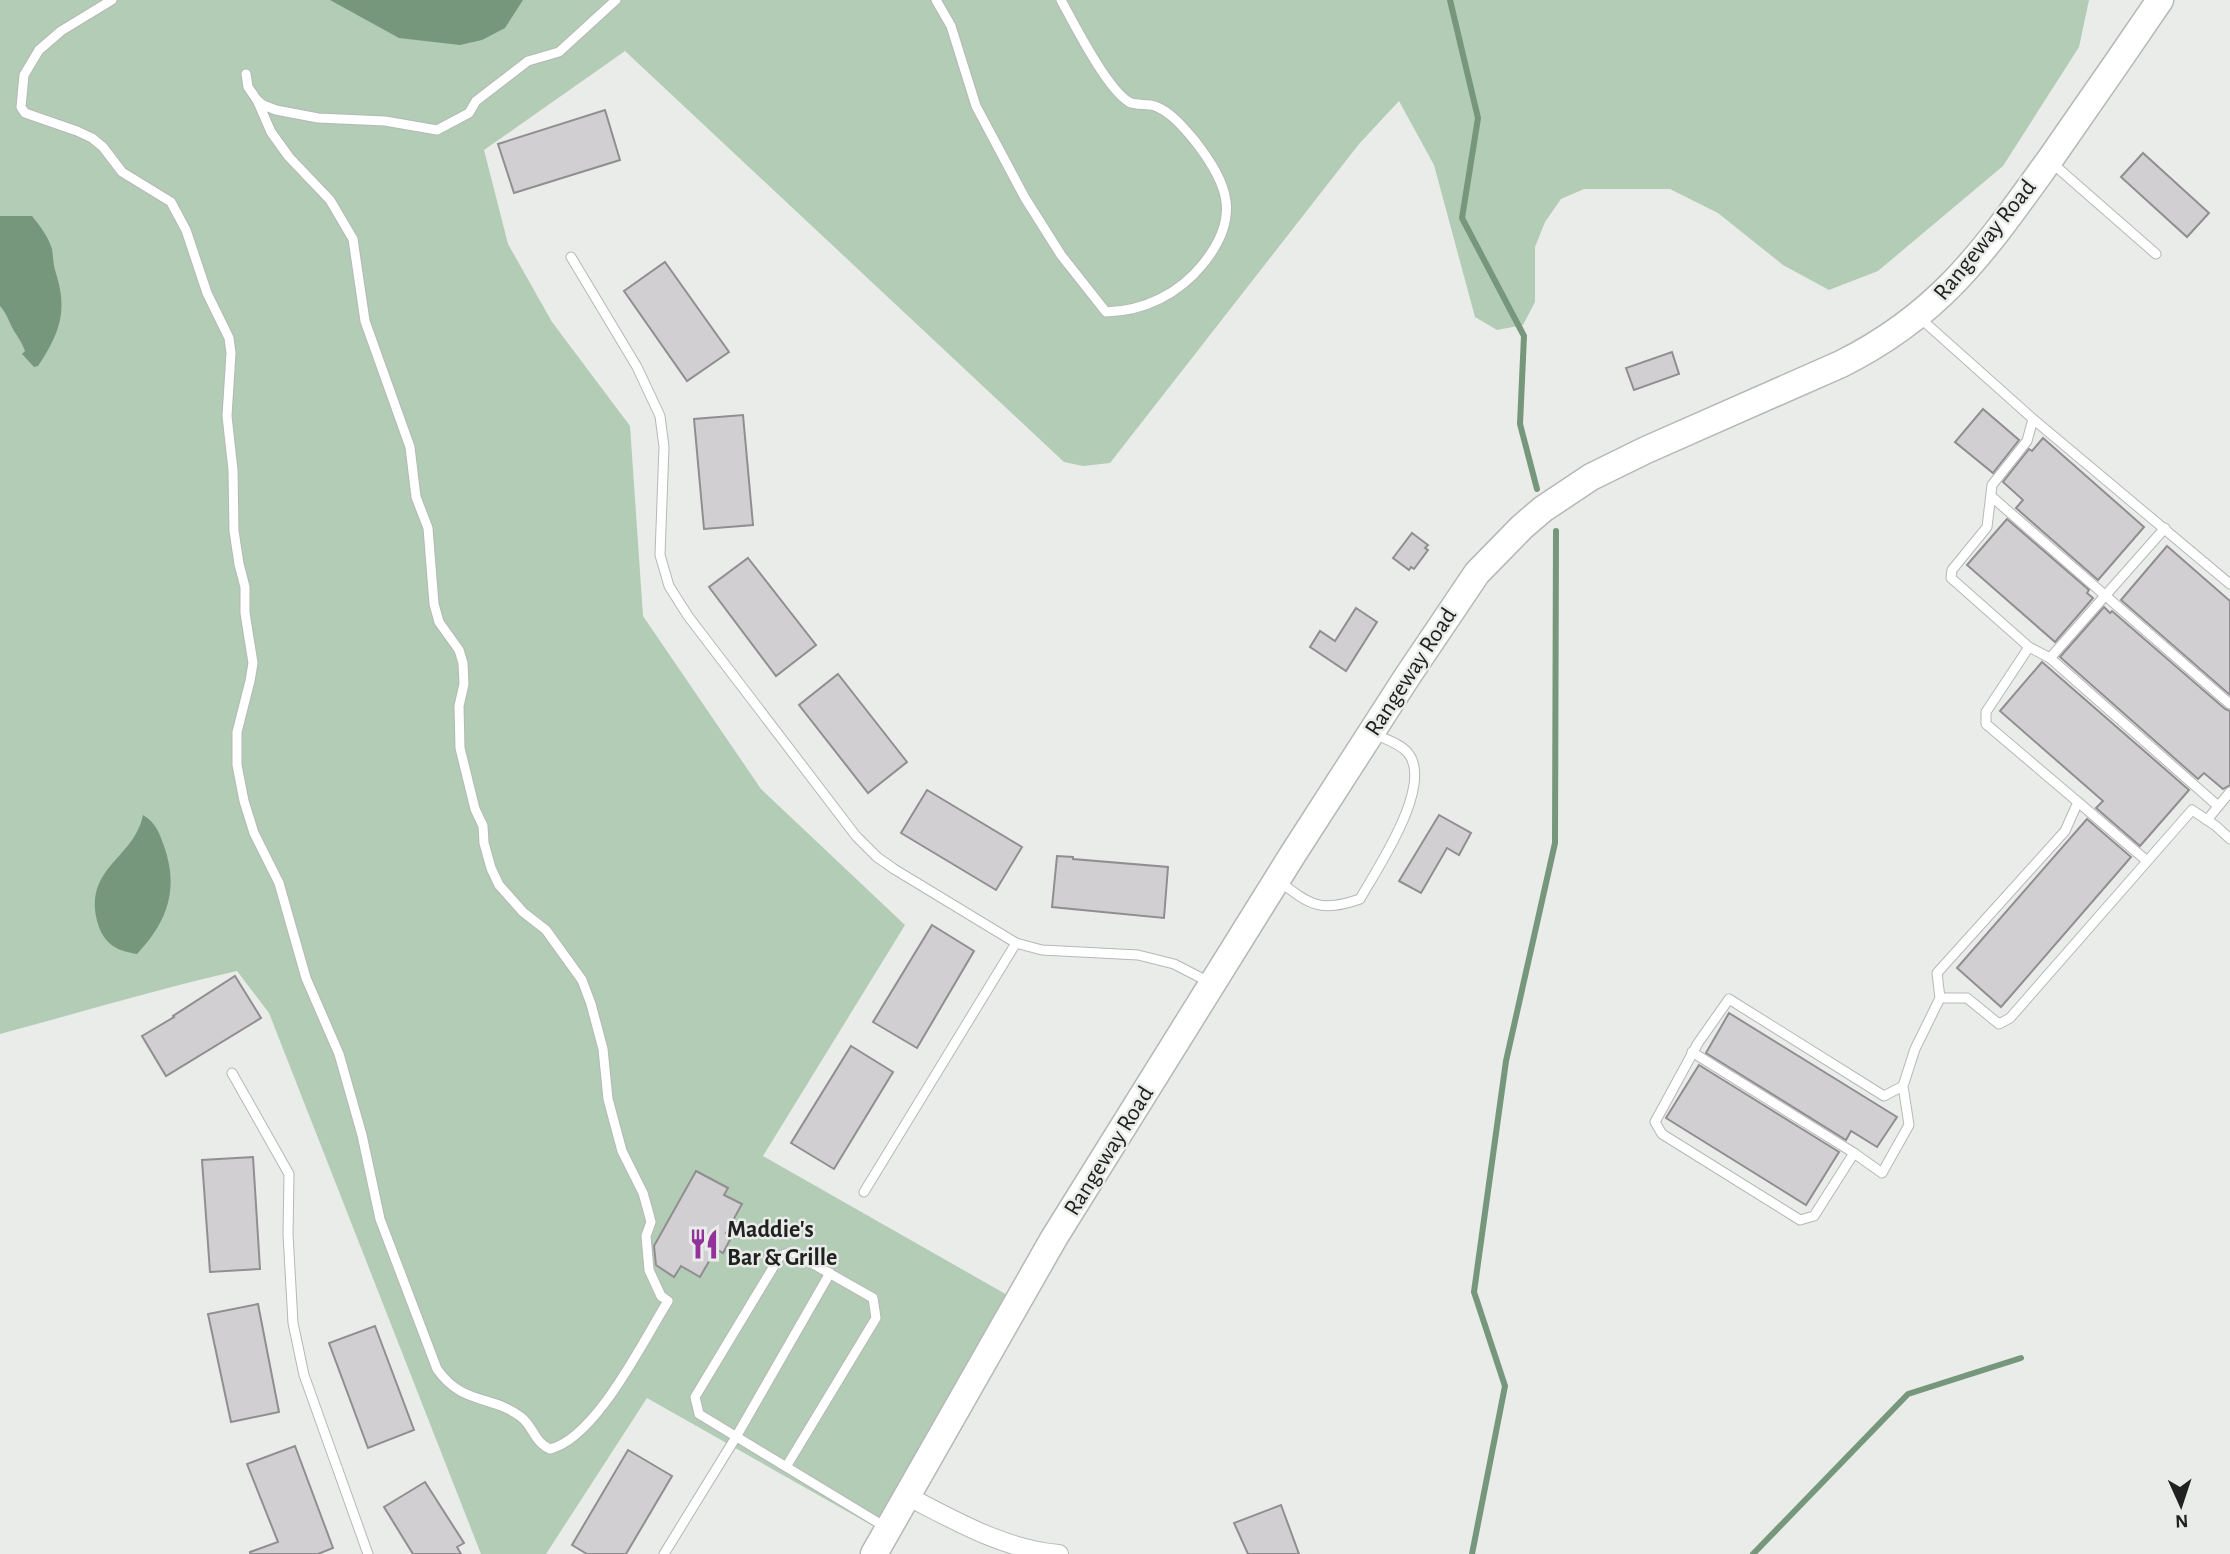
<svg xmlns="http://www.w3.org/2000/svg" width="2230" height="1554" font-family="'Alegreya Sans',sans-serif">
	<rect width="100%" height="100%" fill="#e9ece9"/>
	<path fill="#b2ccb5" d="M0 0H2089L2079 47 2003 166 1878 271 1829 290 1783 265 1718 213 1670 189H1584L1561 199 1545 222 1535 247V302L1523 325 1497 330 1475 317 1434 165 1399 101 1359 144 1110 463 1083 466 1064 462 625 51 484 150 508 244 552 322 630 426 643 616 761 789 905 925 763 1156 1009 1296 880 1530 647 1398 546 1554H481L269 1013 237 971C157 989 79 1013 0 1034Z"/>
	<g fill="#76977b">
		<polygon points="330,0 523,0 505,28 482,40 460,45 399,38"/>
		<path d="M0 216H32C40 226 48 236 52 249 53 255 53 263 55 270 68 310 61 331 38 366L34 367 22 354 25 351C22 343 18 337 14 331 9 322 7 314 0 306Z"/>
		<path d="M143 815C156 823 159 832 164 846 179 889 168 921 137 954 119 951 106 946 99 927 80 868 134 860 143 815Z"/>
	</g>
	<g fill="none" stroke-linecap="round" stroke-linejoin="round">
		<g stroke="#76977b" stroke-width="6">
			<polyline points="1450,0 1478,118 1462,218 1524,336 1520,424 1537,489"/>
			<polyline points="1472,1554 1505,1386 1474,1292 1506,1061 1555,843 1556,531"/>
			<polyline points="1753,1554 1908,1394 2021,1358"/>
		</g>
	</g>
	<g fill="#d2cfd2" stroke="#918e91" stroke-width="2">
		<polygon points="605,110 620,160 514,193 498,144"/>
		<polygon points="2143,153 2209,213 2187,237 2121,177"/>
		<polygon points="665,262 729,352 687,381 624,291"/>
		<polygon points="1672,352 1679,374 1634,390 1626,368"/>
		<polygon points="1983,409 2019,440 1993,473 1955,442"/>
		<polygon points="743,415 753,525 704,529 694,419"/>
		<polygon points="2043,438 2144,527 2098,580 2016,508 2023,500 2003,482 2029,449 2032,451"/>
		<polygon points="2007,519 2089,590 2087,593 2093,598 2055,642 1967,565"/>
		<polygon points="1412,533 1428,545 1425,548 1428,550 1414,569 1411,567 1409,570 1393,558"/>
		<polygon points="2167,546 2230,601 2230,695 2121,600"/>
		<polygon points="748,558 816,645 776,676 709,587"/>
		<polygon points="2104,607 2110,613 2112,611 2225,709 2230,711 2230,785 2223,789 2204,773 2198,779 2060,657"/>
		<polygon points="1356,608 1377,622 1346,671 1310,647 1320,631 1335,641"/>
		<polygon points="2042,662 2189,790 2140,846 2096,808 2103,801 2000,711"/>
		<polygon points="838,674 907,762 868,793 799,705"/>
		<polygon points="927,790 1022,847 996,890 901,833"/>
		<polygon points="1439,815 1471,833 1459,855 1447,848 1421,893 1399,881"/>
		<polygon points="2087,819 2131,857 2001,1007 1957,968"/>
		<polygon points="1057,856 1073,857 1073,859 1168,867 1164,918 1052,907"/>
		<polygon points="932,925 974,951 917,1048 873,1022"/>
		<polygon points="235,976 261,1018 166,1076 142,1036 174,1017 173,1016"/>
		<polygon points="1729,1013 1897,1117 1877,1147 1851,1131 1846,1140 1706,1053"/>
		<polygon points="851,1046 893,1072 834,1169 791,1143"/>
		<polygon points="1699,1065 1839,1152 1806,1205 1666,1118"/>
		<polygon points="253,1157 260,1269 210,1272 202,1160"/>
		<polygon points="696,1171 728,1188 724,1195 742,1204 726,1233 732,1236 723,1253 716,1249 700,1277 681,1266 674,1277 656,1265 654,1246"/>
		<polygon points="258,1304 279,1412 231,1422 208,1314"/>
		<polygon points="375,1326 414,1430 368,1448 329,1343"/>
		<polygon points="295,1446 333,1548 318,1554 250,1554 250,1552 278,1542 247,1464"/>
		<polygon points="628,1450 672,1476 626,1554 587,1554 572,1545"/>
		<polygon points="425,1482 464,1543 457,1547 461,1554 413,1554 384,1507"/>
		<polygon points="1281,1505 1299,1554 1248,1554 1234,1523"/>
	</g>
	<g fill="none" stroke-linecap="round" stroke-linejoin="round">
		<g stroke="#b5b8b6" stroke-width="11">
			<g id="lane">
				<path d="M112 0 61 31 39 50 24 75 21 107 25 113 77 131 92 138 103 147 122 172 171 202 186 230 207 293 229 338 231 353 227 416 233 470 234 531 239 564 245 587V613L253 663 250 681 237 732V765L244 801 254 833 279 883 306 978 339 1054 362 1135 380 1219 437 1369C463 1406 491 1394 521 1417 533 1426 535 1443 550 1449 596 1438 643 1341 668 1301L661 1296 649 1270 646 1236 651 1222 647 1207 643 1193 622 1151 608 1099 603 1049 591 1004 582 980 546 930 523 912 499 885 491 868 484 843 483 826 475 809 460 748 459 706 464 684 463 663 459 650 439 622 434 604 428 528 416 497 410 447 365 321 353 239 330 200 289 157 271 132 257 100"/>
				<path d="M936 0 951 26 976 106 1025 198 1061 255 1106 312C1144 311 1179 294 1203 264 1241 217 1229 185 1195 141 1184 128 1171 112 1155 106 1147 103 1136 106 1129 102 1107 89 1074 24 1061 0"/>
				<polyline points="246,74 248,87 257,100 263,105 276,110 318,118 385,121 437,130 469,113 476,101 528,61 559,52 616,0"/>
				<polyline points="2052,163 2156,254"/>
				<polyline points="571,257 637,367 660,416 664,447 660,555 669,586 688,616 856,836 877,857 894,869 1016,943 1042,950 1138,955 1174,964 1209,982"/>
				<polyline points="1920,318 2033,419 2230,584"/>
				<polyline points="1992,497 2230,704"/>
				<polyline points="2029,647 2050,658 2218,806"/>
				<polyline points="2050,658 2165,528"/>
				<polyline points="2078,802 2147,861"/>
				<polyline points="2207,820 2230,792"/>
				<path d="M1279 881C1310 905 1321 913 1360 899 1378 867 1434 785 1408 753 1401 744 1385 739 1375 734"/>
				<polyline points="1940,998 1967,998 1999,1024 2010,1018 2192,810 2216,826 2230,839"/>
				<polyline points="1692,1052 1854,1153"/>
				<polyline points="232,1073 289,1174 288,1234 293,1323 304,1375 368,1554"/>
				<polyline points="1903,1086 1884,1096 1729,999 1698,1043 1655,1122 1662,1134 1800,1220 1814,1216 1854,1153 1882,1173 1909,1125 1903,1086 1915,1049 1940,998 1937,973 2065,831 2078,802 1986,724 1986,712 2029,647 1951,578 1952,570 1987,527 1992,485 2027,441 2033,419"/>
				<polyline points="864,1192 1016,943"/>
				<polyline points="786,1467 876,1318 873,1298 792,1252 780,1256 695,1397 699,1414 887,1528"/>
				<polyline points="664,1554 736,1437 830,1273"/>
			</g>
		</g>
		<g stroke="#b5b8b6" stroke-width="20">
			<path id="street" d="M907 1496C956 1521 1003 1549 1059 1554"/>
		</g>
		<g stroke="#b5b8b6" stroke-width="29">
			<path id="secondary" d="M874 1554 1054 1238 1293 854 1407 677 1477 573 1522 527 1543 509 1591 477 1646 450 1841 364C1943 313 1986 248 2051 158 2088 105 2124 53 2160 0"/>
		</g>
		<use href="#lane" stroke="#fff" stroke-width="9"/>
		<use href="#street" stroke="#fff" stroke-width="18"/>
		<use href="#secondary" stroke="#fff" stroke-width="26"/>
	</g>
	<defs>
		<g id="restaurant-bare" transform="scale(2.415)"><path d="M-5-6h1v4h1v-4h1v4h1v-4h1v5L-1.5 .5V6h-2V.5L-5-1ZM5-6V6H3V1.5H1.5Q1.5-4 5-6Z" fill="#92329a" stroke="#e9ece9" stroke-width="2.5" paint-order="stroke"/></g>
	</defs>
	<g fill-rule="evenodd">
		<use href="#restaurant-bare" x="704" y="1244"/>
	</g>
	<g text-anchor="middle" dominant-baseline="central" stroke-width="5" stroke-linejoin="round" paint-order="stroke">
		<g font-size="24" fill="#202120" stroke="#e9ece9">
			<text transform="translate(1985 240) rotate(-51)">Rangeway Road</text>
			<text transform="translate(1411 672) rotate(-57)">Rangeway Road</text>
			<text transform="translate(1109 1151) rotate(-58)">Rangeway Road</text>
		</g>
		<g font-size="24" font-weight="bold" fill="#202120" stroke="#e9ece9" text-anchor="start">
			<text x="727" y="1230">Maddie's<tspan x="727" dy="28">Bar &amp; Grille</tspan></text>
		</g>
	</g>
	<g transform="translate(2181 1505) rotate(177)" stroke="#e9ece9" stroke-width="5" paint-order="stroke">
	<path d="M0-5L12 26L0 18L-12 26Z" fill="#202120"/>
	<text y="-10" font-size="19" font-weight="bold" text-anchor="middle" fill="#202120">N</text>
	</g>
</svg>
